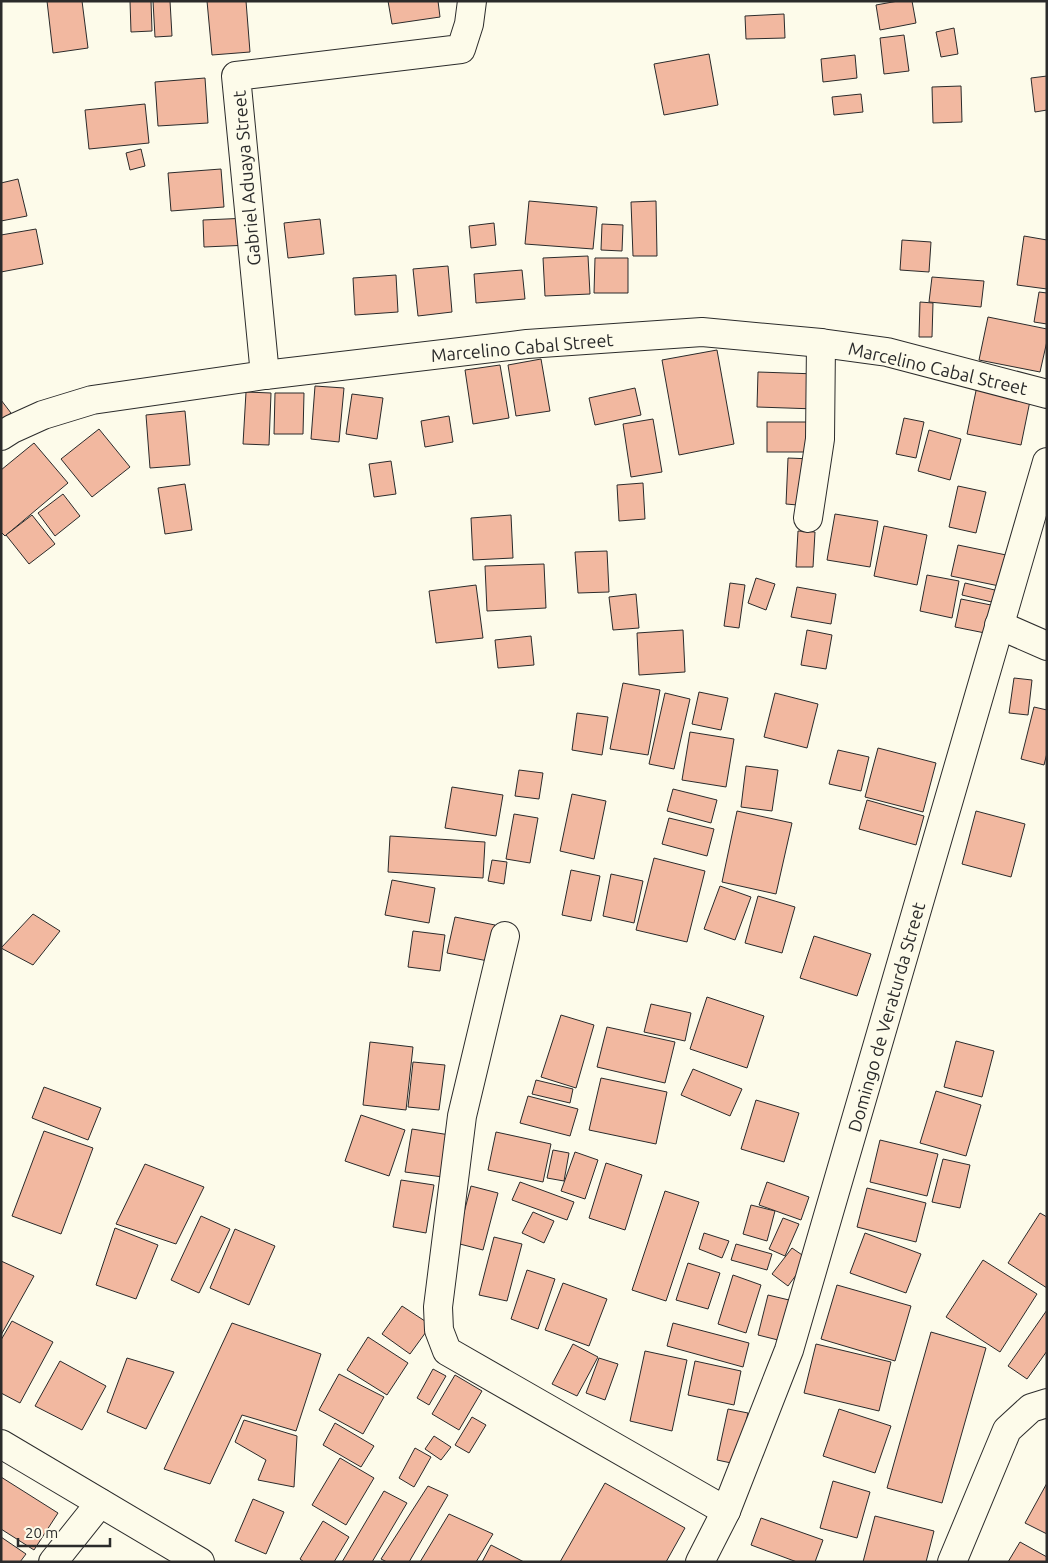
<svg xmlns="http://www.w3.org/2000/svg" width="1048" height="1563" font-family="Ubuntu,sans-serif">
	<rect width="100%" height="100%" fill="#fdfbea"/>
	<g fill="#f2b8a0" stroke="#2b2b2b">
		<polygon points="47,1 82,1 88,48 53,53"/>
		<polygon points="130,1 151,1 152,31 131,32"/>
		<polygon points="153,1 170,1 172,36 155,37"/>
		<polygon points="207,1 246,1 250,52 212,55"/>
		<polygon points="388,1 438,1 440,17 392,24"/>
		<polygon points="898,1 912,1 916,23 880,30 876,5"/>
		<polygon points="784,14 785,38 746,39 745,16"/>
		<polygon points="954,28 958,54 941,57 936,32"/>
		<polygon points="904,35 909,71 884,74 880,38"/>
		<polygon points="709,54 718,105 664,115 654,64"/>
		<polygon points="855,55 857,78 823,82 821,59"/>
		<polygon points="1047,76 1047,110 1035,112 1031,78"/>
		<polygon points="205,78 208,123 158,126 155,82"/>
		<polygon points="961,86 962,122 933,123 932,87"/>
		<polygon points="861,94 863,112 834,115 832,97"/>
		<polygon points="145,104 149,143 89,149 85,110"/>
		<polygon points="141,149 145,166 130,170 126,153"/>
		<polygon points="221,169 224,207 171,211 168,173"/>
		<polygon points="18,179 27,216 1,221 1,183"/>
		<polygon points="529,201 597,207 593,249 525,244"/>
		<polygon points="656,201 657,256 633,256 631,202"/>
		<polygon points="249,218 250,245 204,247 203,220"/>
		<polygon points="320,219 324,254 288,258 284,223"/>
		<polygon points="494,223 496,245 471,248 469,226"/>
		<polygon points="602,224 623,225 622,251 601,250"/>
		<polygon points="36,229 43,264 1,272 1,235"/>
		<polygon points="1024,236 1047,240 1047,289 1017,285"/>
		<polygon points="902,240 931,242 929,272 900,270"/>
		<polygon points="588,256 590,294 545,296 543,258"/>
		<polygon points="595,258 628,258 628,293 594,293"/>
		<polygon points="448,266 452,312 418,316 413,269"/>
		<polygon points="522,270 525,299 476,303 474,274"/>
		<polygon points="396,275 398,312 355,315 353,278"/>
		<polygon points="932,277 984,281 981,307 929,302"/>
		<polygon points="1039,292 1047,293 1047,324 1034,322"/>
		<polygon points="920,302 933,303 932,337 919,337"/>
		<polygon points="988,317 1047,329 1047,341 1040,372 979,360"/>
		<polygon points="717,350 734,444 679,455 662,360"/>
		<polygon points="541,359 550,411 516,416 508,365"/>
		<polygon points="500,365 509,418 473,424 465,370"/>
		<polygon points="758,372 817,374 816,409 757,407"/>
		<polygon points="315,386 344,388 339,442 311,439"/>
		<polygon points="977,386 1031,396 1021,445 967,434"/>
		<polygon points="635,388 641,415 595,425 589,398"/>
		<polygon points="246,392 271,393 269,445 243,444"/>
		<polygon points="275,393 304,393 303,434 274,434"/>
		<polygon points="352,394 383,398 377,439 346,434"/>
		<polygon points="1,400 11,413 1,421"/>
		<polygon points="185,411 190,465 150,468 146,415"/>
		<polygon points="449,416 453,442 425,447 421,421"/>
		<polygon points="904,418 924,422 916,458 896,454"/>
		<polygon points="653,419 662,472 631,477 623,424"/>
		<rect x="767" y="422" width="51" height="30"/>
		<polygon points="99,429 130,467 92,497 61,459"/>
		<polygon points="929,430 961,439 950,480 918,471"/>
		<polygon points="34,443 68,483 5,536 1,532 1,470"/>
		<polygon points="788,458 812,459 809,506 786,504"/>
		<polygon points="391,461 396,494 374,497 369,464"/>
		<polygon points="643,483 645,519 619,521 617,485"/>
		<polygon points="185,484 192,530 165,534 158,488"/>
		<polygon points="958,486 986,492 976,533 949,527"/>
		<polygon points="63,494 80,516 55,536 38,513"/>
		<polygon points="835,514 878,521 870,567 827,560"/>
		<polygon points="32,515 55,544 29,564 6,535"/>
		<polygon points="511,515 513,558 473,560 471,518"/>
		<polygon points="884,526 927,535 917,585 874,576"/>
		<polygon points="798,531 815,532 813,567 796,567"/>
		<polygon points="958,545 1011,556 1004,587 951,576"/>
		<polygon points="607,551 609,592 578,593 575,552"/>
		<polygon points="544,564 546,608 487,611 485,566"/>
		<polygon points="927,575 959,581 952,618 920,611"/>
		<polygon points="756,578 775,584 766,610 748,603"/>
		<polygon points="730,583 745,585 739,628 724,626"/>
		<polygon points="965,583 999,591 996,603 962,595"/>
		<polygon points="476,585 483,638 436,643 429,591"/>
		<polygon points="797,587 836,594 831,624 791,617"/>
		<polygon points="636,594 639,628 613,630 609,597"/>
		<polygon points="961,599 991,605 985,633 955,627"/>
		<polygon points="683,630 685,672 639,675 637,633"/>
		<polygon points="807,630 832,635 826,669 801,665"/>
		<polygon points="531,636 534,665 498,668 495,640"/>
		<polygon points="1014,678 1032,680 1028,715 1009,713"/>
		<polygon points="623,683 660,690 648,755 610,749"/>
		<polygon points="699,692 728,698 721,730 692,724"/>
		<polygon points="665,693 690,699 674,769 649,764"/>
		<polygon points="775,693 818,704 807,748 764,737"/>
		<polygon points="1034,707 1047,710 1047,753 1044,765 1021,759"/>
		<polygon points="577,713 608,717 602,755 572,750"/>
		<polygon points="690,732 734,739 726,787 682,780"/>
		<polygon points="878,748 936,763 923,812 865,797"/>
		<polygon points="838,750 869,757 861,791 829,784"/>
		<polygon points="746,766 778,770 772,811 741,807"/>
		<polygon points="519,770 543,773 539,799 515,796"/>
		<polygon points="452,787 503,795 496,836 445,828"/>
		<polygon points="673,789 717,800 711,823 667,811"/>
		<polygon points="572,794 606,801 594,859 560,851"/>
		<polygon points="867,800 924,816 916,845 859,829"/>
		<polygon points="737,811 792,823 776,894 722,882"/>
		<polygon points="976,811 1025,824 1011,877 962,864"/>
		<polygon points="514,814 538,818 530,863 506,859"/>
		<polygon points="669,818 714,829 707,856 662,844"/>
		<polygon points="390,836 485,842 483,878 388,872"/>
		<polygon points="654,858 705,871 687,942 636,930"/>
		<polygon points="492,860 507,862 504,884 488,881"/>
		<polygon points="571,870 600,876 591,921 562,915"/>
		<polygon points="611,874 643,881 634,923 603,916"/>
		<polygon points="392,880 435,888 429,923 385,915"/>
		<polygon points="720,886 751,897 735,940 704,929"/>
		<polygon points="758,896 795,907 782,953 745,943"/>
		<polygon points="33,914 60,931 33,965 1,948"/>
		<polygon points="455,917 495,925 488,961 447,953"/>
		<polygon points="413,931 445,935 440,971 408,967"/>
		<polygon points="814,936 871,954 857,996 800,978"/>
		<polygon points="707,997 764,1016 747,1068 690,1049"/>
		<polygon points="651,1004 691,1013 685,1041 644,1032"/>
		<polygon points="561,1015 594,1025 576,1088 541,1077"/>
		<polygon points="607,1027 675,1042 665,1083 597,1067"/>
		<polygon points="956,1041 994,1051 982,1097 944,1087"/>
		<polygon points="370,1042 413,1047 406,1110 363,1105"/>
		<polygon points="413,1062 445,1065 439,1110 408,1107"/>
		<polygon points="693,1069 742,1089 730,1116 681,1095"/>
		<polygon points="601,1078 667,1092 656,1144 589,1130"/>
		<polygon points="536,1080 573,1089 570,1103 532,1094"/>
		<polygon points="44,1087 101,1108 88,1140 32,1118"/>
		<polygon points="936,1091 981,1105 966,1156 920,1143"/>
		<polygon points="528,1096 578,1109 570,1136 520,1123"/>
		<polygon points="756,1100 799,1113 784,1162 741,1149"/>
		<polygon points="361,1115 405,1130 389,1176 345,1161"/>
		<polygon points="412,1129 450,1135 443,1177 405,1172"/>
		<polygon points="44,1131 93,1148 61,1234 12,1216"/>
		<polygon points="496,1132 551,1144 543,1182 488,1170"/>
		<polygon points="880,1140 938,1154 927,1196 870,1182"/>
		<polygon points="553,1150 569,1153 564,1181 547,1178"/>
		<polygon points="575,1152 598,1160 585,1199 561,1191"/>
		<polygon points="943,1159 970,1165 960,1208 932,1202"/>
		<polygon points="606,1163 642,1175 625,1230 589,1218"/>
		<polygon points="145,1164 204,1187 176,1244 116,1224"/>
		<polygon points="401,1180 434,1185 426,1233 393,1227"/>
		<polygon points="520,1182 574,1202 567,1220 512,1200"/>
		<polygon points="767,1182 809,1197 801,1220 759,1205"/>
		<polygon points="471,1186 498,1193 483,1250 456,1243"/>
		<polygon points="867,1188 926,1203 916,1242 857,1227"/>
		<polygon points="665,1191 699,1202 666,1301 632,1290"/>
		<polygon points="751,1205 775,1211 767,1241 743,1234"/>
		<polygon points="533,1212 554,1221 544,1243 522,1233"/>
		<polygon points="1040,1213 1047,1217 1047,1288 1008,1263"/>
		<polygon points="201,1216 230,1229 199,1293 171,1280"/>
		<polygon points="783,1218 799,1224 785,1256 769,1249"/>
		<polygon points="115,1228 158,1245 136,1299 96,1285"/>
		<polygon points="235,1229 275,1246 249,1305 210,1288"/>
		<polygon points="704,1233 729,1241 722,1258 699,1249"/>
		<polygon points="865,1233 921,1254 906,1293 850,1273"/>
		<polygon points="494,1237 522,1244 507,1301 479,1295"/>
		<polygon points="736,1244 772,1254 767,1270 731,1260"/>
		<polygon points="792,1248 808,1259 788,1286 772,1274"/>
		<polygon points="983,1260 1037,1294 1000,1352 946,1317"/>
		<polygon points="1,1261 34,1276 1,1335"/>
		<polygon points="688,1263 720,1273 708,1309 676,1300"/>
		<polygon points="527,1270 555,1279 538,1329 511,1319"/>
		<polygon points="733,1275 761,1285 746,1333 718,1324"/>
		<polygon points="563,1283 607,1299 589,1346 545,1330"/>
		<polygon points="837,1285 911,1306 895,1361 821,1339"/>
		<polygon points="768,1295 789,1300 778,1340 758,1335"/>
		<polygon points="402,1306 431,1325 410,1354 382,1334"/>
		<polygon points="1047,1310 1047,1351 1027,1379 1008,1366"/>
		<polygon points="12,1321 53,1342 20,1403 1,1393 1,1340"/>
		<polygon points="232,1323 321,1354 296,1431 242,1415 210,1484 164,1469"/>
		<polygon points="673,1323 749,1343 743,1367 667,1346"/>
		<polygon points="931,1332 986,1348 942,1503 887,1488"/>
		<polygon points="368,1337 408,1363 387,1395 347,1370"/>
		<polygon points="573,1344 598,1357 577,1396 552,1384"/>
		<polygon points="816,1344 891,1362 879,1411 804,1393"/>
		<polygon points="645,1351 687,1360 672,1431 630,1421"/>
		<polygon points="127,1358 174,1372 146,1429 107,1412"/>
		<polygon points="599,1358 618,1364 605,1400 586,1393"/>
		<polygon points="60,1361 106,1386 82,1430 35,1406"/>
		<polygon points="695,1361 741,1371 734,1405 688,1395"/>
		<polygon points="433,1369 446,1376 429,1405 417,1398"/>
		<polygon points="339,1374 384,1397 363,1434 319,1410"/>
		<polygon points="455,1375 482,1391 459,1430 432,1414"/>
		<polygon points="728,1409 748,1413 736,1464 717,1460"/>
		<polygon points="839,1409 891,1426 875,1473 823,1456"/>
		<polygon points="472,1417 486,1425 469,1453 455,1445"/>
		<polygon points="244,1420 297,1436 294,1487 258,1480 266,1460 235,1442"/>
		<polygon points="335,1423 374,1446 361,1467 323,1445"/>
		<polygon points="434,1436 451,1447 441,1460 425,1449"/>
		<polygon points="415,1448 431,1457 414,1487 399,1478"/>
		<polygon points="340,1458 374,1478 346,1525 312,1505"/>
		<polygon points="1,1477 58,1513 34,1550 1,1529"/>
		<polygon points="833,1481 870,1492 857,1538 820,1528"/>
		<polygon points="605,1483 685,1528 666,1562 560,1562"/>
		<polygon points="1047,1483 1047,1534 1025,1523"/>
		<polygon points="428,1486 448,1495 409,1562 387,1562 381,1559"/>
		<polygon points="384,1491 407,1503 372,1562 342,1562"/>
		<polygon points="253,1499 284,1512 266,1554 235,1541"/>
		<polygon points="449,1514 493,1534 476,1562 420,1562"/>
		<polygon points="875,1516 934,1531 926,1562 863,1562"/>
		<polygon points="761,1518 823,1540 815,1562 797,1562 751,1545"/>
		<polygon points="323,1521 349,1537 334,1562 304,1562 300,1559"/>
		<polygon points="1,1537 26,1554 20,1562 1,1562"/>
		<polygon points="1020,1542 1047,1557 1047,1562 1008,1562"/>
		<polygon points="491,1545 524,1562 482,1562"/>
	</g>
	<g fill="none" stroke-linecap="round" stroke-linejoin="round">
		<g stroke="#2b2b2b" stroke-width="30">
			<g id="minor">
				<polyline points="265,375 236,76 461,49 469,24 472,1"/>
				<polyline points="1,436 12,429 43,415 92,400 265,375 527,344 702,332 821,343 887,352 1047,394"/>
				<polyline points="808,518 820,439 821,343"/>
				<polyline points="999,625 1047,646"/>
				<polyline points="505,936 462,1116 438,1307 439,1330 447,1351 726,1511"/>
				<polyline points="53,1562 100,1503"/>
				<polyline points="700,1562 726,1511 789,1350 1047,462"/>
				<polyline points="952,1562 1007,1430 1031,1408 1047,1403"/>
			</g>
		</g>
		<g stroke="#2b2b2b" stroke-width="30">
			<polyline id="major" points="1,1444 200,1562"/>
		</g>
		<use href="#minor" stroke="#fdfbea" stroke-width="28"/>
		<use href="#major" stroke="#fdfbea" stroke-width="28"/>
	</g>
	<g text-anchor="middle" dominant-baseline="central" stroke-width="4" stroke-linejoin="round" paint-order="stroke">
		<g font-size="18" fill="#2b2b2b" stroke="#fdfbea">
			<text transform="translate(246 178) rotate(-95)">Gabriel Aduaya Street</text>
			<text transform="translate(522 347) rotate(-5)">Marcelino Cabal Street</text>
			<text transform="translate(938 368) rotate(13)">Marcelino Cabal Street</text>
			<text transform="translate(886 1017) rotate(-74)">Domingo de Veraturda Street</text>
		</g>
	</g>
	<rect width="1048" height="1563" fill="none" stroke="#2b2b2b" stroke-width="5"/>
	<path d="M18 1538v8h92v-8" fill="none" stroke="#2b2b2b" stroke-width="2.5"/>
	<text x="25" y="1538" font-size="15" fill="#2b2b2b" stroke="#fdfbea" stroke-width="4" paint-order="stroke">20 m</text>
</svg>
